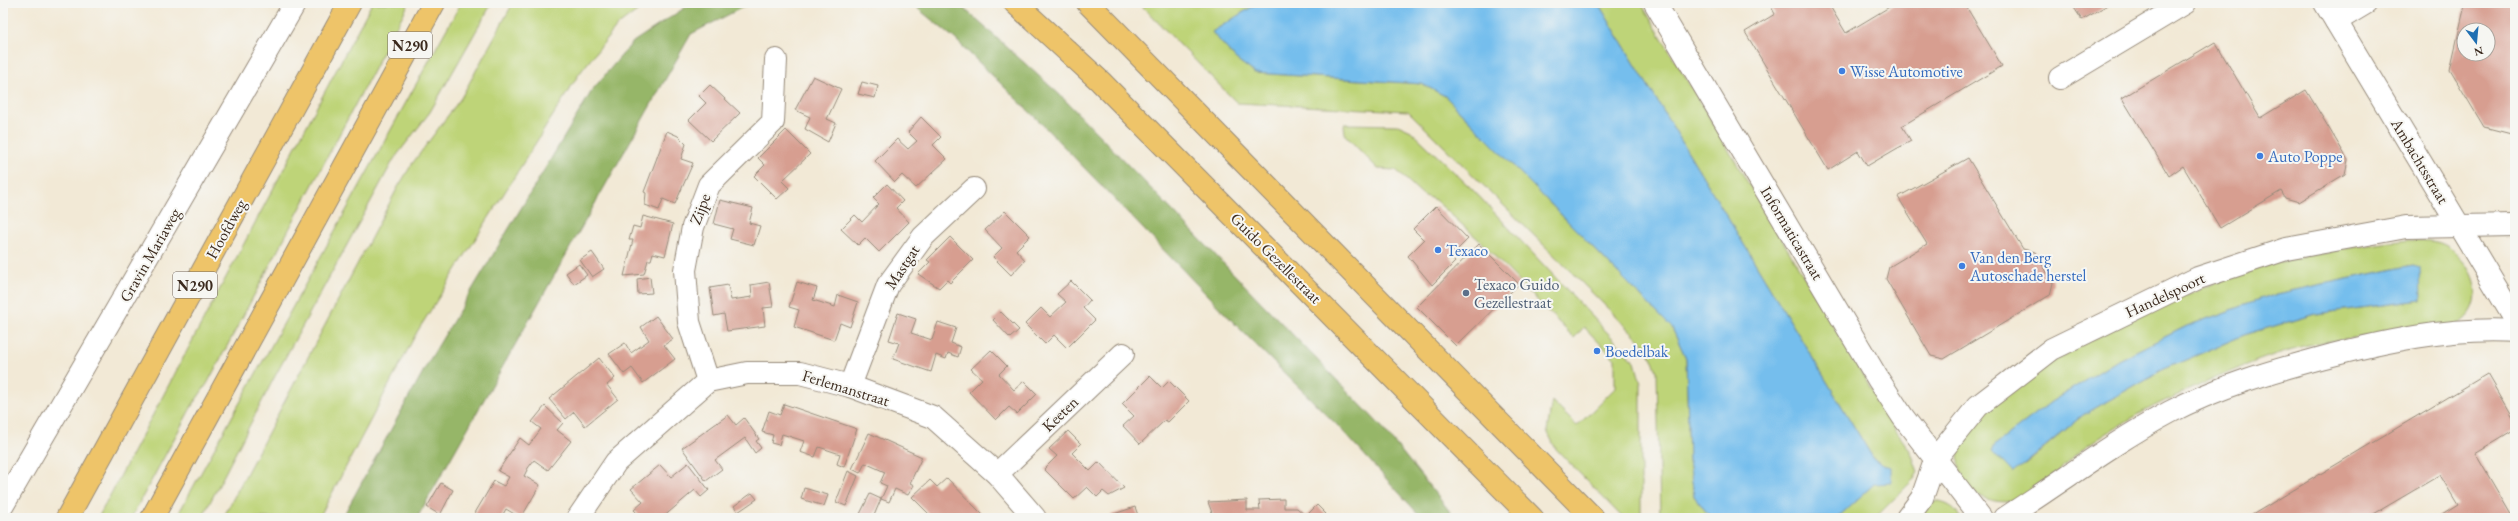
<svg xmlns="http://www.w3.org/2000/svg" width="2518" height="521" font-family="'EB Garamond',serif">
	<rect width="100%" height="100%" fill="#f6f6f2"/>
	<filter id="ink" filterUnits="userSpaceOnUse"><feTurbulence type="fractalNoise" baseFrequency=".025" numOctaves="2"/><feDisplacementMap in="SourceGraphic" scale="8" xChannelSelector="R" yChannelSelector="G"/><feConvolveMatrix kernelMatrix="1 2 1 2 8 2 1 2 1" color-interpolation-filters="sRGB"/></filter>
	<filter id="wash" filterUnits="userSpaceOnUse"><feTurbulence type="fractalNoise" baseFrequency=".012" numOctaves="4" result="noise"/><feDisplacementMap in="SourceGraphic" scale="16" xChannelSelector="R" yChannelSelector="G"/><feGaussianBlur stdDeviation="0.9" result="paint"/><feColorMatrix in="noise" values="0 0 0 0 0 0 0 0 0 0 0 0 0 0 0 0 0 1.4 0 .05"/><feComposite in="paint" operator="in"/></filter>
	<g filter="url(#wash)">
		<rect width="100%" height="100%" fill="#f2e9d6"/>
		<g fill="#bed478" stroke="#7c7f4b" fill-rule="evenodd">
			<polygon points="372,3 409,3 207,384 193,404 131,518 98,518"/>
			<polygon points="461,3 492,3 430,112 394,159 274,378 202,518 176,518"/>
			<polygon points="513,3 641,3 645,5 617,26 579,74 417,332 319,518 223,518 398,187 412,164 461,98"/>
			<polygon points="1139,3 1258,3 1212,32 1236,59 1255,73 1422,84 1445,96 1672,328 1686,358 1689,460 1694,496 1711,518 1660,518 1657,371 1647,347 1408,111 1237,103"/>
			<polygon points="1598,3 1641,3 1896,431 1911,452 1918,472 1914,479 1875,518 1837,518 1874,484 1882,465 1873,458"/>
			<polygon points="1344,124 1398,125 1411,131 1474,191 1635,362 1641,384 1641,518 1623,518 1556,449 1547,431 1552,401 1577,426 1615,388 1615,359 1584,327 1574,338 1478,239 1435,200 1423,195 1396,170 1378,169 1345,135"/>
			<path d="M2409 240C2431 241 2442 239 2459 257 2478 276 2485 308 2458 324 2447 331 2429 331 2416 332 2386 335 2355 337 2324 342 2274 350 2226 374 2180 394 2145 409 2110 430 2079 452 2059 467 2044 488 2022 499 2006 505 1982 501 1970 490 1966 486 1963 478 1961 473 1927 399 2197 286 2252 270 2303 254 2355 246 2409 240ZM2413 265 2421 300 2315 314 2244 335 2162 370 2083 415 2025 464 1992 451 1995 445 2051 402 2118 360 2187 326 2276 294Z"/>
			<path d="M1938 501C1948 503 1956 508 1960 518H1922L1926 505Z"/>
		</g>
		<g fill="#96b668" stroke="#687043">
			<polygon points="692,3 751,3 691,34 417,518 342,518 429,361 593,89 633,42"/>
			<polygon points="911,3 958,3 1060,95 1329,372 1381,426 1455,518 1422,518 1339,427 1237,326 1040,122 954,38"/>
		</g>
		<g fill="#75beed" stroke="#587486">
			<polygon points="1258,3 1598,3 1873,458 1882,465 1891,467 1891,483 1874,484 1837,518 1711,518 1694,496 1689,460 1686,358 1672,328 1445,96 1422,84 1255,73 1236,59 1212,32"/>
			<polygon points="2413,265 2420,267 2421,300 2315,314 2244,335 2162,370 2083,415 2013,473 1992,451 1995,445 2051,402 2118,360 2187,326 2276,294"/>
		</g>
		<g id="blocks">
			<g fill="#d79e90" fill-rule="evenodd">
				<polygon points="1769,3 1828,3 1846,33 1896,3 1964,3 2002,66 1902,126 1911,141 1896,149 1867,166 1858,151 1828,170 1745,32 1775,14"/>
				<polygon points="2071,3 2111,3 2082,20"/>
				<path d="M2468 3H2515V135L2484 127 2450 70 2465 5ZM2464 30H2488V54H2464Z"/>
				<polygon points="2215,42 2260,118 2306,90 2348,160 2345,174 2299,202 2285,198 2281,191 2220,228 2183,166 2169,176 2122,98"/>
				<polygon points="813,76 841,89 827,119 836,123 828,142 805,129 810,117 795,110"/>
				<polygon points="862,82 878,86 875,98 858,94"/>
				<polygon points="710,85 740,113 711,141 689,120 706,103 699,96"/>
				<polygon points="921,117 941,137 933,145 947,159 916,188 902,175 895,182 875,161 897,139 908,149 917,141 908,132"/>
				<polygon points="786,130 810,154 782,181 789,188 777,199 754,176 765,165 758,158"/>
				<polygon points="667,131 678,136 686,144 681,159 693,163 675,204 663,199 659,210 645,205 646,193 644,192"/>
				<polygon points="1968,158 2023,249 2035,252 2053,283 2050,295 1944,359 1931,356 1886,279 1889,267 1927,244 1898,197"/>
				<polygon points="887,184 903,201 896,208 909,222 879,252 865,238 858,245 841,229 855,215 862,222 879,204 873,198"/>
				<polygon points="720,200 753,208 749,223 760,226 754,245 730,239 733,229 714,224"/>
				<polygon points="1436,206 1468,239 1450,257 1455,262 1432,285 1408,256 1424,240 1413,229"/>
				<polygon points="1005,211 1030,236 1016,250 1025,260 1011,275 993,257 1002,248 985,230"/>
				<polygon points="643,216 673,224 665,256 653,253 651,260 648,260 644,274 624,276 633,240 629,240 633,226 640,228"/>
				<polygon points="950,237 973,260 950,283 947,280 939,288 918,274 930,262 927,260"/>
				<polygon points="1479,244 1519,284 1456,346 1417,307"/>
				<polygon points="592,252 604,269 592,277 580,260"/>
				<polygon points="579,264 587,275 574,284 566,273"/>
				<polygon points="650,277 652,293 638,294 637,279"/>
				<polygon points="1071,281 1090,300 1083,308 1095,320 1067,348 1054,335 1045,344 1025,324 1041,308 1050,317 1066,302 1057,294"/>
				<polygon points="769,282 773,307 763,308 765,326 727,331 724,314 714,316 710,288 728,285 731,300 752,297 751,285"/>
				<polygon points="797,282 817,288 813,300 835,307 838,295 858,302 850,327 840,323 834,340 794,327 799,310 789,307"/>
				<polygon points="1001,312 1019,330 1010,338 993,320"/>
				<polygon points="898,313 916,319 911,333 932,340 938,322 956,328 951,343 961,347 958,357 948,353 946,359 936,355 931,372 893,359 899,343 889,340"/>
				<polygon points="656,316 673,339 664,345 675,359 643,383 632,368 624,374 609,354 625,343 631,353 649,340 641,327"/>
				<polygon points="991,350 1007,366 999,374 1014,390 1024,381 1037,394 1017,414 1009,407 996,420 969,392 982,379 971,369"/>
				<polygon points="599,358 615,378 607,385 618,399 585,426 574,412 566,419 549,399"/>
				<polygon points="2487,374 2515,422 2515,429 2475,453 2513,518 2437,518 2458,505 2440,475 2367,518 2247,518"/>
				<polygon points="1150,376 1162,388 1169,381 1189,401 1168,422 1165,420 1140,444 1123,426 1134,416 1122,404"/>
				<polygon points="784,404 857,429 844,467 837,464 840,454 819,447 815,457 800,452 804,441 782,434 779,445 771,443 773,435 762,432 769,411 780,415"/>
				<polygon points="545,406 563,423 557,430 571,441 548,470 534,460 528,468 524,476 540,485 521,518 506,509 501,518 472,518 494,481 504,486 509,477 498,471 520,438 529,445 541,429 532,422"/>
				<polygon points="728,415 736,425 744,418 759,439 756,441 761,448 755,453 745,438 715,460 722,469 706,481 682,448"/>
				<polygon points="1068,431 1081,444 1072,453 1090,471 1099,462 1124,488 1109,496 1103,491 1097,497 1087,487 1074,499 1044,469 1057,456 1049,449"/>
				<polygon points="869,433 922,457 910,483 914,485 908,495 895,489 889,502 881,499 873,518 863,518 859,516 870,494 881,499 887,486 880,483 885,472 865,463 860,473 852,469"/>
				<polygon points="688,463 709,490 701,497 695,490 662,518 642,518 634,510 643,502 631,489 660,465 671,477"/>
				<polygon points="848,471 858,476 846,506 836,502"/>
				<polygon points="947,478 973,505 986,518 933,518 912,497 930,480 937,487"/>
				<polygon points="441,483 453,490 440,515 427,507"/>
				<polygon points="804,488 828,495 824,506 801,499"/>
				<polygon points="752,493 757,499 738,512 734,506"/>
				<polygon points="1284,499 1284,508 1297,508 1306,516 1317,505 1326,514 1322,518 1214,518 1208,502 1247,500 1247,510 1260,510 1259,500"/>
				<polygon points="1135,507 1139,518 1112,518 1111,515"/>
			</g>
		</g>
	</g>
	<g filter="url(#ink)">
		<use href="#blocks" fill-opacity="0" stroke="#968a7a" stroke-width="1"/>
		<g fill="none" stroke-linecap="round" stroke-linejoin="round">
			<g stroke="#968a7a" stroke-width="24">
				<g id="minor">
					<polyline points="1655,3 1878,379 1903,417 1981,518"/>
					<polyline points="2325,3 2515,319"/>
					<polyline points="2336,21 2366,3"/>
					<polyline points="2060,78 2185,3"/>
					<polyline points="708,381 689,322 685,270 693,227 709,185 773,122 776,60"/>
					<polyline points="850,386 888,285 923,237 974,189"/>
					<polyline points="997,474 1123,354"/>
					<polyline points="3,505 295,3"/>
					<polyline points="578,518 616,462 708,381 747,373 800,373 850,386 933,417 997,474 1035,518"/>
					<polyline points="1907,518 1922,498 1936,458 1978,406 2052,349 2198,278 2286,249 2406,227 2515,225"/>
					<path d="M2005 518C2060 483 2112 443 2170 412 2218 387 2269 372 2321 358 2384 341 2450 327 2515 331"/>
				</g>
			</g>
			<g stroke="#968a7a" stroke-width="24">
				<g id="major">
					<polyline points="1015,3 1100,81 1532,518"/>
					<polyline points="1088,3 1593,518"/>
					<polyline points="67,518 350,3"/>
					<polyline points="152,518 434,3"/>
				</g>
			</g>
			<use href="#minor" stroke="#fff" stroke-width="22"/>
			<use href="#major" stroke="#eec469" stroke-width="22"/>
		</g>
	</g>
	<g fill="#3f7fe0" stroke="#f6f6f2" stroke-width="1.5">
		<circle cx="1842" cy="71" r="4"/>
		<circle cx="2260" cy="156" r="4"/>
		<circle cx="1438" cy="250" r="4"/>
		<circle cx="1962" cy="266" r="4"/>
		<circle cx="1597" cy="351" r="4"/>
	</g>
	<circle fill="#5c6f8a" stroke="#f6f6f2" stroke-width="1.5" cx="1466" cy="293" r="4"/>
	<g text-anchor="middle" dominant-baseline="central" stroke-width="4" stroke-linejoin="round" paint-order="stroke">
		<g fill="#f6f6f2" stroke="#73675e" stroke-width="1">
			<rect x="388" y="32" width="44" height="26" rx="3"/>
			<rect x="173" y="272" width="44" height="26" rx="3"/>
		</g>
		<g font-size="15" font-weight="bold" fill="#3b2a1e">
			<text x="410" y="45">N290</text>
			<text x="195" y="285">N290</text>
		</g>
		<g font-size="16" fill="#366cbe" stroke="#f6f6f2" text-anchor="start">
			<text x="1850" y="71">Wisse Automotive</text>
			<text x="2268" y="156">Auto Poppe</text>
			<text x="1446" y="250">Texaco</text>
			<text x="1970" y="257">Van den Berg<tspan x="1970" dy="18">Autoschade herstel</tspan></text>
			<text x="1605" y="351">Boedelbak</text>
		</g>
		<g font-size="16" fill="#3b2a1e" stroke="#f6f6f2">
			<text transform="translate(2420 161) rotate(59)">Ambachtsstraat</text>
			<text transform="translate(700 209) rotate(-69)">Zijpe</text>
			<text transform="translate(226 229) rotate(-61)">Hoofdweg</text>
			<text transform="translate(1792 233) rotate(59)">Informaticastraat</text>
			<text transform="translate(150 255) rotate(-60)">Gravin Mariaweg</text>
			<text transform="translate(1276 258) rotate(45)">Guido Gezellestraat</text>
			<text transform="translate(902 267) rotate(-57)">Mastgat</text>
			<text transform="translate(2165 295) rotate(-25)">Handelspoort</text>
			<text transform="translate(846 388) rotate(17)">Ferlemanstraat</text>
			<text transform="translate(1060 414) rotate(-44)">Keeten</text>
		</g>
		<g font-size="16" fill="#4e5e75" stroke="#f6f6f2" text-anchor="start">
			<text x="1474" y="284">Texaco Guido<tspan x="1474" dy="18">Gezellestraat</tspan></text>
		</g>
	</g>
	<rect width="2518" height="521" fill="none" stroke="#f6f6f2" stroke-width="16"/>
	<g transform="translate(2476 42) rotate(164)"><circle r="19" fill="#f6f6f2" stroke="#aba49d"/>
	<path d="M0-3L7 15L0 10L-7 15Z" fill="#1f6fb2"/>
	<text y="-6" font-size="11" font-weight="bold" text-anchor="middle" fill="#3b2a1e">N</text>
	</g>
</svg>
